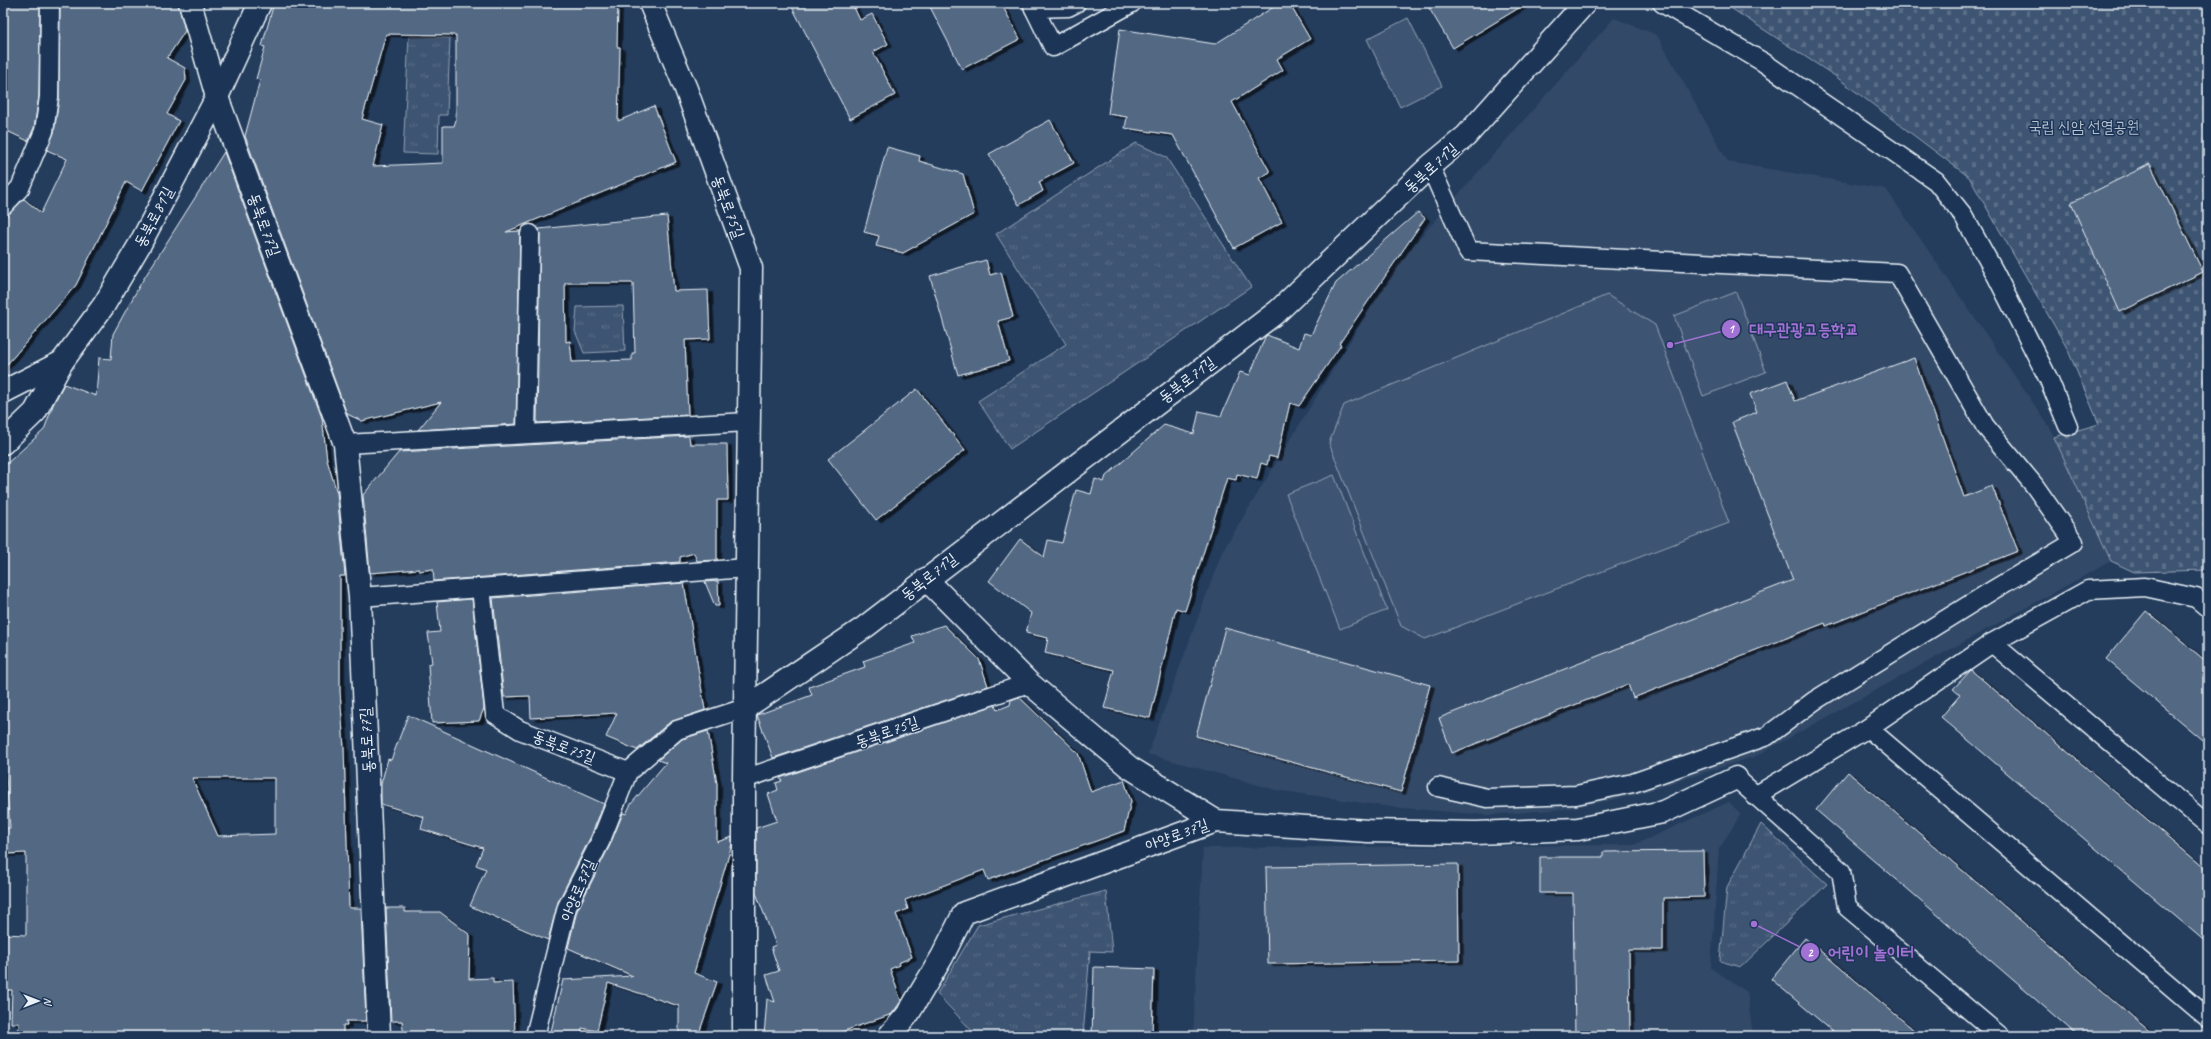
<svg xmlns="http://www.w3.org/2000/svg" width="2211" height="1039" font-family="Caveat,'Poor Story',sans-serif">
	<defs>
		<pattern id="grass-tufts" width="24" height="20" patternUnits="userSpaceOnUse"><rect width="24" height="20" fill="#3e5472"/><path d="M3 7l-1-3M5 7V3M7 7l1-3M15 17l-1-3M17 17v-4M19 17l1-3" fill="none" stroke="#5a6d87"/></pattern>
		<pattern id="cemetery-stones" width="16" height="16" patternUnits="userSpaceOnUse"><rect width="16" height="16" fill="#3e5472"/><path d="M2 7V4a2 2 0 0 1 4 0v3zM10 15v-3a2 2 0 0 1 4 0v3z" fill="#5a6d87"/></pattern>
		<filter id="shadow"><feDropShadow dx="4.5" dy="2.5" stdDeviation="0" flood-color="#0009"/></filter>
	</defs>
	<rect width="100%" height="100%" fill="#253d5d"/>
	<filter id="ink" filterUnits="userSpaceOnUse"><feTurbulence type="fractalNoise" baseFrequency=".025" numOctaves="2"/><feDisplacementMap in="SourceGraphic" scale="8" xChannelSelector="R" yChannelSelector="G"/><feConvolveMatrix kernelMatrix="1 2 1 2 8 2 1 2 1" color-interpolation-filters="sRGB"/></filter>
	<g filter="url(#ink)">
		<g fill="#334a68">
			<polygon points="1614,18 1657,35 1728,162 1886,189 2049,426 2111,561 1756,756 1632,796 1565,809 1488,815 1391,807 1276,790 1148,754 1222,552 1397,264"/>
			<polygon points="1729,802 1741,814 1719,849 1711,968 1747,992 1753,1036 1193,1036 1203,848 1634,845"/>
		</g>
		<g fill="url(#grass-tufts)" stroke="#93a2b5">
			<polygon points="409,36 450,38 447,115 439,115 438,154 403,153"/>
			<polygon points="1136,143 1166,157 1251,287 1010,449 978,401 1066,344 996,234"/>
			<polygon points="623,306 625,351 584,353 575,331 577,307"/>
			<polygon points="1761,824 1827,884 1741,967 1720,961 1727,887"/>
			<polygon points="1106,891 1112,952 1090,951 1083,1036 977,1036 937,994 978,925"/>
		</g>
		<polygon fill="url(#cemetery-stones)" stroke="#93a2b5" points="1723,3 2208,3 2208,570 2134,572 2111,561 2054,437 2099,424 2067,348 1969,177 1835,76"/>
		<g fill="#3e5472" stroke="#93a2b5">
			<polygon points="1408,18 1442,86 1400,107 1367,39"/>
			<polygon points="1736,292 1766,372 1703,396 1674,316"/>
			<polygon points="1607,295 1655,325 1729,523 1425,639 1401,626 1329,443 1344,405"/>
			<polygon points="1334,475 1387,610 1340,629 1286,494"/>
		</g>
		<g fill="#536782" stroke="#e8f1f8" fill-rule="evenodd" filter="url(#shadow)">
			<polygon points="3,3 40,3 39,96 34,128 28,141 3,129"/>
			<polygon points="60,3 178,3 185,31 167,58 185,68 186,80 167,114 179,121 142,191 126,182 76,285 3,369 3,216 10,213 24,199 41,213 67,159 47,150 54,133 59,98"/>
			<path d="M274 3H618L617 47H620L618 121 654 106 676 162 506 232 520 231 516 424 418 430 441 402 362 421 347 414 245 136 260 80 256 79 265 47 262 46ZM386 34 456 35V120L454 126H443V163L373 166 383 125 362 119Z"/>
			<polygon points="790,3 852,3 860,20 872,14 888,44 873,52 895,95 850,119"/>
			<polygon points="928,3 1001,3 1020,39 962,69"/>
			<polygon points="1280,3 1289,3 1310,39 1277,59 1283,70 1232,102 1270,172 1259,178 1282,222 1234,248 1173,135 1125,128 1127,117 1108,114 1120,29 1215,44"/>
			<polygon points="1426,3 1527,3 1453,48"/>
			<polygon points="1050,120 1074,163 1039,182 1043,191 1019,205 989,154"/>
			<polygon points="887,147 920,156 919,161 963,174 974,214 903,253 876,246 879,236 864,232"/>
			<path d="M224 152 322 418 327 460 337 493 345 576H340V691L344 749 349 908H361L366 1021H346L347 1025H343V1036H18L19 1023H11L12 990H3V934L26 935V853L6 854V828H10L3 738V467L44 430 53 405 64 384 96 396 99 358 111 359 113 334 141 283ZM192 778H275V834L218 836Z"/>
			<polygon points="2150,164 2203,272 2120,312 2071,203"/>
			<polygon points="1418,212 1425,218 1339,344 1341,345 1299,406 1290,403 1277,458 1269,456 1267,465 1261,463 1257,479 1237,474 1236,480 1227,478 1185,611 1176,608 1150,718 1104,708 1114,670 1045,653 1048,638 1026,633 1031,613 989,581 1020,539 1044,557 1048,540 1062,543 1076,490 1091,494 1095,479 1104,482 1106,476 1164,425 1194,434 1199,411 1221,416 1240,372 1250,375 1265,337 1267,335 1299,348 1304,333 1311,335 1336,283"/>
			<path d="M667 216 674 291 708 290 710 339 685 340 688 415 537 423 540 234 539 229ZM565 283H633L635 353H632V360L572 362 570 341 566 342Z"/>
			<polygon points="986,260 990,275 1001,272 1013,317 998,321 1009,361 958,375 930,276"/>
			<polygon points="1914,358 1964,497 1992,486 2018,551 1826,626 1825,623 1633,698 1628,684 1452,753 1439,718 1793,580 1732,422 1757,412 1750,394 1787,380 1795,401"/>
			<polygon points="917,389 965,450 876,520 828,459"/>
			<polygon points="689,436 690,444 727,444 728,500 717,500 717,560 697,561 694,553 680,557 680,562 434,581 433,569 419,571 419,569 370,573 363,495 399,452"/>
			<polygon points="718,581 719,606 715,606 705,582"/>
			<polygon points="684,583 705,710 670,722 637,750 606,737 617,713 531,718 530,696 504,697 493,598"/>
			<polygon points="472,599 484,708 479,721 432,723 428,664 432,663 428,633 440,632 437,602"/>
			<polygon points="2146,611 2208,663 2208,745 2106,659"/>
			<polygon points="944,625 979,659 988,686 773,758 757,715 812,695 809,687 865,667 863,661 915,643 912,636"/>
			<polygon points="1225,628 1430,685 1401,792 1196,736"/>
			<polygon points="1971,670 2208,871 2208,944 1941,717 1960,695 1953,689"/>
			<polygon points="1019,697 1078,753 1091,792 1124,780 1131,801 1124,831 988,880 984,870 905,900 908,909 896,914 912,957 898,963 899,965 890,969 901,1001 892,1014 830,1036 764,1036 767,999 775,1002 766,975 779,971 771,947 776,945 756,893 756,828 777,821 768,794 778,790 776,783 782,781 780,778 995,705 997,710 1010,705 1011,700"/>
			<polygon points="408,715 604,804 591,836 558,902 548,940 470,906 486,869 476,865 483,848 421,829 424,817 381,804 381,784 388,759 391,760"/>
			<polygon points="708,731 717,784 717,842 732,837 732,844 694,973 717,982 698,1036 679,1036 679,1006 608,983 597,1031 582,1028 581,1036 550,1036 563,980 633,976 568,948 577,911 610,845 623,813 626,814 631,804 666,763 658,760 682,739"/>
			<polygon points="1848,772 2155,1036 2078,1036 1816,810"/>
			<polygon points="1703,851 1704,897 1663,898 1663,950 1629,950 1630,1036 1575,1036 1573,893 1540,893 1540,857 1603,857 1603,852"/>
			<polygon points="1458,864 1459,961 1268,964 1266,867"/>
			<polygon points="386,908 405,908 405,912 440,912 470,935 469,979 493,978 493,983 513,982 515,1036 404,1036 402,1021 391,1021"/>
			<polygon points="1805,938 1921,1036 1838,1036 1771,979"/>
			<polygon points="1094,967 1154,969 1152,1036 1092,1036"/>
		</g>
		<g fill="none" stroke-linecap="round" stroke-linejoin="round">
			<g stroke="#e8f1f8" stroke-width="21">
				<g id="lane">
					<polyline points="1032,3 1034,8 1068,7 1076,3"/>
					<polyline points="1662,3 1763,62 1936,181 1963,215 1994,271 2049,380 2068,426"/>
					<polyline points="1034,8 1053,47 1132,3"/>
					<polyline points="1430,166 1468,251 1897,273 1985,426 2034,485 2074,542 1993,590 1814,701 1767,736 1633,783 1576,795 1487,798 1438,787"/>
					<polyline points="3,206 20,188 44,131 49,97 50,3"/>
					<polyline points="526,434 530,234"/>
					<polyline points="345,444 748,422"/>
					<polyline points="481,588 495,714 520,730 628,772 677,730 745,708"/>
					<polyline points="360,597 746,568"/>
					<polyline points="1992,643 2208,825"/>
					<polyline points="1868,728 1992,643 2088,590 2145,587 2196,598 2208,608"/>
					<polyline points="1736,778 1841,871 1847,907 2000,1036"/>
					<polyline points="744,779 1029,683"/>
					<polyline points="1755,796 1868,728 2208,1018"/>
					<polyline points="535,1036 567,907 601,840 628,772"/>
				</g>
			</g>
			<g stroke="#e8f1f8" stroke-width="25">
				<g id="street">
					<polyline points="190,3 217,97 345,444 360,597 379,1036"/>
					<polyline points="650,3 686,89 751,268 744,779 744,1036"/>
					<polyline points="3,392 62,362 104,305 140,244 217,97 260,3"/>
					<polyline points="3,443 35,412 62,362"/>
					<polyline points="926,579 1029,683 1129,767 1216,821"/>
					<polyline points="745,708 865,627 1278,311 1430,166 1466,136 1585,3"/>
					<polyline points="889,1036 908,1014 942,957 964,913 1216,821 1368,831 1476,833 1578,829 1663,812 1736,778"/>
				</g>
			</g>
			<use href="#lane" stroke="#1d3557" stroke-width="18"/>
			<use href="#street" stroke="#1d3557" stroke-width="22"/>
		</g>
	</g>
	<g text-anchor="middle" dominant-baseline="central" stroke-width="3" stroke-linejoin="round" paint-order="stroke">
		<g font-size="16" fill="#b5c2d0" stroke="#1d3557">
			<text x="2084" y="127">국립 신암 선열공원</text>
		</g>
		<g font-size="16" fill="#e8f1f8" stroke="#1d3557">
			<text transform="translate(1431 168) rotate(-42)">동북로71길</text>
			<text transform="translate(728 207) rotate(70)">동북로75길</text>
			<text transform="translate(154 217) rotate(-62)">동북로81길</text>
			<text transform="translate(264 225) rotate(70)">동북로77길</text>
			<text transform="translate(1187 380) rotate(-37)">동북로71길</text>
			<text transform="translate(929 577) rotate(-38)">동북로71길</text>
			<text transform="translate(887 732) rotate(-19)">동북로75길</text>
			<text transform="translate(367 740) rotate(-93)">동북로77길</text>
			<text transform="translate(564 747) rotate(21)">동북로75길</text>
			<text transform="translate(1177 835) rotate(-20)">아양로37길</text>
			<text transform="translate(578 890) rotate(-67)">아양로37길</text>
		</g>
	</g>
	<path fill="none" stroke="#a171d3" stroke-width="1.5" d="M1670 345L1731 329M1754 924L1810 952"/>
	<g fill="#a171d3" stroke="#1d3557" stroke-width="1.5">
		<circle cx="1670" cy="345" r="4"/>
		<circle cx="1754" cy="924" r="4"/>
		<circle cx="1731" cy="329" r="10"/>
		<circle cx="1810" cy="952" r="10"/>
	</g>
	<g font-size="12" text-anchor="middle" font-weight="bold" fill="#fff">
		<text x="1731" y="333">1</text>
		<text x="1810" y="957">2</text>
	</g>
	<g font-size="17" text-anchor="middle" font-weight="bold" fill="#a171d3" stroke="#1d3557" stroke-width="3" stroke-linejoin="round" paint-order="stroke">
		<text x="1804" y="335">대구관광고등학교</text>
		<text x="1871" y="958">어린이 놀이터</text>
	</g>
	<rect width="2211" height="1039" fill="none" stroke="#1d3557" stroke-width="16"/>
	<rect x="8" y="8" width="2195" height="1023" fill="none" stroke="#e8f1f8" stroke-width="1.5" filter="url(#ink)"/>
	<g transform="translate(38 1001) rotate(90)" stroke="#1d3557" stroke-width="3" paint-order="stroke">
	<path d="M0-3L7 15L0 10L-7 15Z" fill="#e8f1f8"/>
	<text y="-6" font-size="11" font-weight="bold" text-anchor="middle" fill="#e8f1f8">N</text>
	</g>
</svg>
